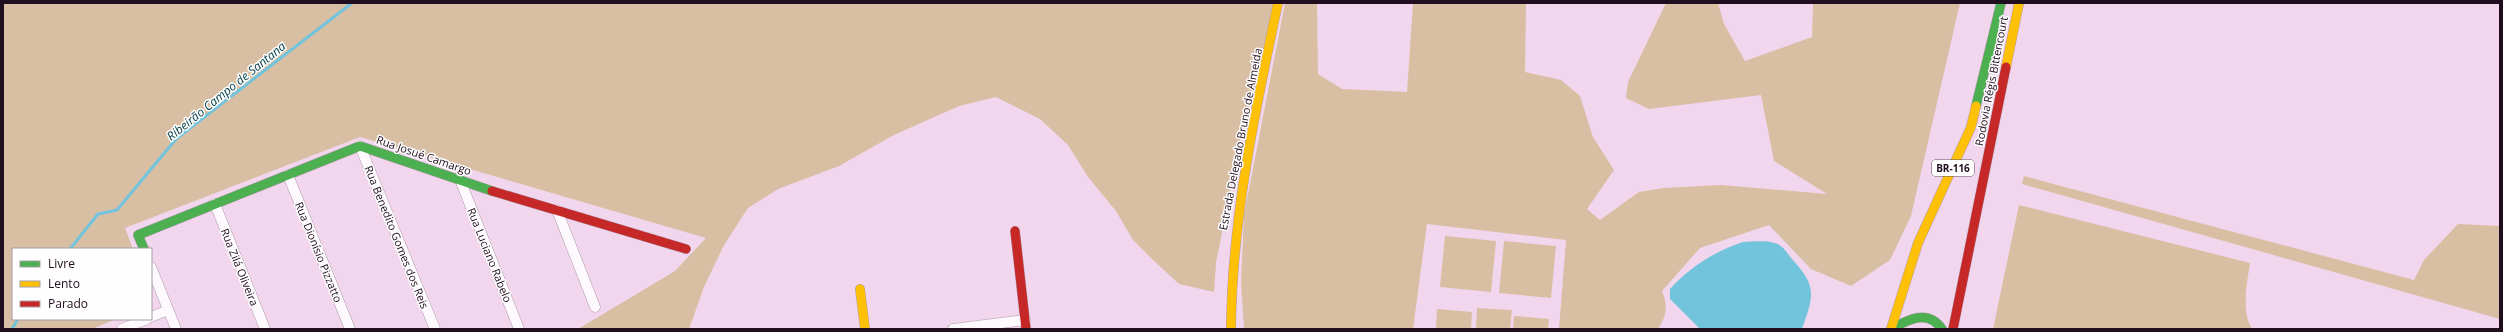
<svg xmlns="http://www.w3.org/2000/svg" width="2503" height="332" font-family="'Open Sans',sans-serif">
	<rect width="100%" height="100%" fill="#f2d6ed"/>
	<g fill="#d8bfa3">
		<polygon points="3,3 1273,3 1262,61 1241,136 1216,263 1214,292 1179,284 1153,260 1133,240 1116,211 1088,177 1068,145 1040,119 996,97 959,106 894,135 839,166 778,189 748,208 724,245 704,287 689,329 578,329 675,271 706,238 360,137 125,228 133,249 13,249 13,319 116,319 92,329 3,329"/>
		<path d="M1285 3H1317L1318 74 1342 89 1407 92 1413 3H1526L1525 72 1561 80 1580 96 1593 137 1614 170 1587 209 1600 220 1639 192 1663 188 1721 185 1827 194 1774 161 1761 95 1649 109 1626 98 1628 82 1666 3H1718L1724 24 1745 61 1812 37 1813 3H1960L1911 216 1890 260 1851 286 1811 269 1769 225 1700 248 1662 291C1668 306 1667 315 1658 329H1559L1566 240 1427 224 1413 329H1244L1241 282 1244 215Z"/>
		<polygon points="2024,176 2414,280 2424,260 2458,224 2500,226 2500,319 2022,184"/>
		<path d="M2019 205 2250 263C2247 283 2241 311 2252 329H1993Z"/>
		<polygon points="1445,236 1496,241 1491,292 1440,287"/>
		<polygon points="1504,241 1556,246 1551,298 1499,293"/>
		<polygon points="1477,308 1512,310 1510,329 1476,329"/>
		<polygon points="1437,309 1472,312 1471,329 1436,329"/>
		<polygon points="1514,316 1549,319 1548,329 1513,329"/>
	</g>
	<path fill="#72c4dc" d="M1743 242C1753 242 1764 240 1774 243 1782 244 1787 253 1792 259 1817 286 1814 295 1802 329H1700L1670 299V289C1690 267 1715 251 1743 242Z"/>
	<g fill="none" stroke-linecap="round" stroke-linejoin="round">
		<g stroke="#72c4dc" stroke-width="3">
			<polyline points="70,249 98,214 117,210 176,139 352,3"/>
			<polyline points="12,329 18,319"/>
		</g>
		<g stroke="#af9aac" stroke-width="11">
			<g id="street">
				<polyline points="360,146 435,329"/>
				<polyline points="288,175 350,329"/>
				<polyline points="461,182 519,329"/>
				<polyline points="215,204 265,329"/>
				<polyline points="557,210 595,307"/>
				<polyline points="151,267 176,329"/>
				<polyline points="151,317 168,310"/>
				<polyline points="122,329 147,319"/>
				<polyline points="953,329 1025,320"/>
			</g>
		</g>
		<g stroke="#af9aac" stroke-width="10">
			<g id="fast">
				<polyline points="1976,106 2001,3"/>
				<polyline points="144,249 138,235 360,146 492,191"/>
				<path d="M1891 329C1909 319 1928 309 1942 329"/>
			</g>
		</g>
		<g stroke="#af9aac" stroke-width="10">
			<g id="slow">
				<polyline points="2006,67 2019,3"/>
				<polyline points="860,289 865,329"/>
				<path d="M1231 329C1232 218 1255 111 1278 3"/>
				<polyline points="1891,329 1918,243 1971,127 1976,106"/>
			</g>
		</g>
		<g stroke="#af9aac" stroke-width="10">
			<g id="jam">
				<polyline points="492,191 686,249"/>
				<polyline points="1015,231 1026,329"/>
				<polyline points="1953,329 2006,67"/>
			</g>
		</g>
		<use href="#street" stroke="#fdf9fc" stroke-width="10"/>
		<use href="#fast" stroke="#4caf50" stroke-width="9"/>
		<use href="#slow" stroke="#ffc107" stroke-width="9"/>
		<use href="#jam" stroke="#c62828" stroke-width="9"/>
	</g>
	<g text-anchor="middle" dominant-baseline="central" stroke-width="3" stroke-linejoin="round" paint-order="stroke">
		<rect fill="#fefefe" stroke="#635560" stroke-width="1" x="1932" y="160" width="42" height="16" rx="3"/>
		<g font-size="10" font-weight="bold" fill="#200d1d">
			<text x="1953" y="168">BR-116</text>
		</g>
		<g font-size="11" fill="#200d1d" stroke="#fefefe">
			<text transform="translate(1991 81) rotate(-79)">Rodovia Régis Bittencourt</text>
			<text transform="translate(1240 139) rotate(-79)">Estrada Delegado Bruno de Almeida</text>
			<text transform="translate(424 155) rotate(19)">Rua Josué Camargo</text>
			<text transform="translate(397 237) rotate(68)">Rua Benedito Gomes dos Reis</text>
			<text transform="translate(319 252) rotate(68)">Rua Dionísio Pizzatto</text>
			<text transform="translate(490 255) rotate(68)">Rua Luciano Rabelo</text>
			<text transform="translate(240 267) rotate(68)">Rua Zilá Oliveira</text>
		</g>
		<g font-size="12" font-style="italic" fill="#023e48" stroke="#fefefe">
			<text transform="translate(226 91) rotate(-39)">Ribeirão Campo de Santana</text>
		</g>
	</g>
	<rect width="2503" height="332" fill="none" stroke="#200d1d" stroke-width="8"/>
	<rect x="12" y="248" width="140" height="72" fill="#fefefe" stroke="#a59ea4"/>
	<rect x="20" y="261" width="20" height="6" fill="#4caf50" stroke="#a59ea4"/>
	<text x="48" y="268" font-size="12" fill="#200d1d">Livre</text>
	<rect x="20" y="281" width="20" height="6" fill="#ffc107" stroke="#a59ea4"/>
	<text x="48" y="288" font-size="12" fill="#200d1d">Lento</text>
	<rect x="20" y="301" width="20" height="6" fill="#c62828" stroke="#a59ea4"/>
	<text x="48" y="308" font-size="12" fill="#200d1d">Parado</text>
</svg>
